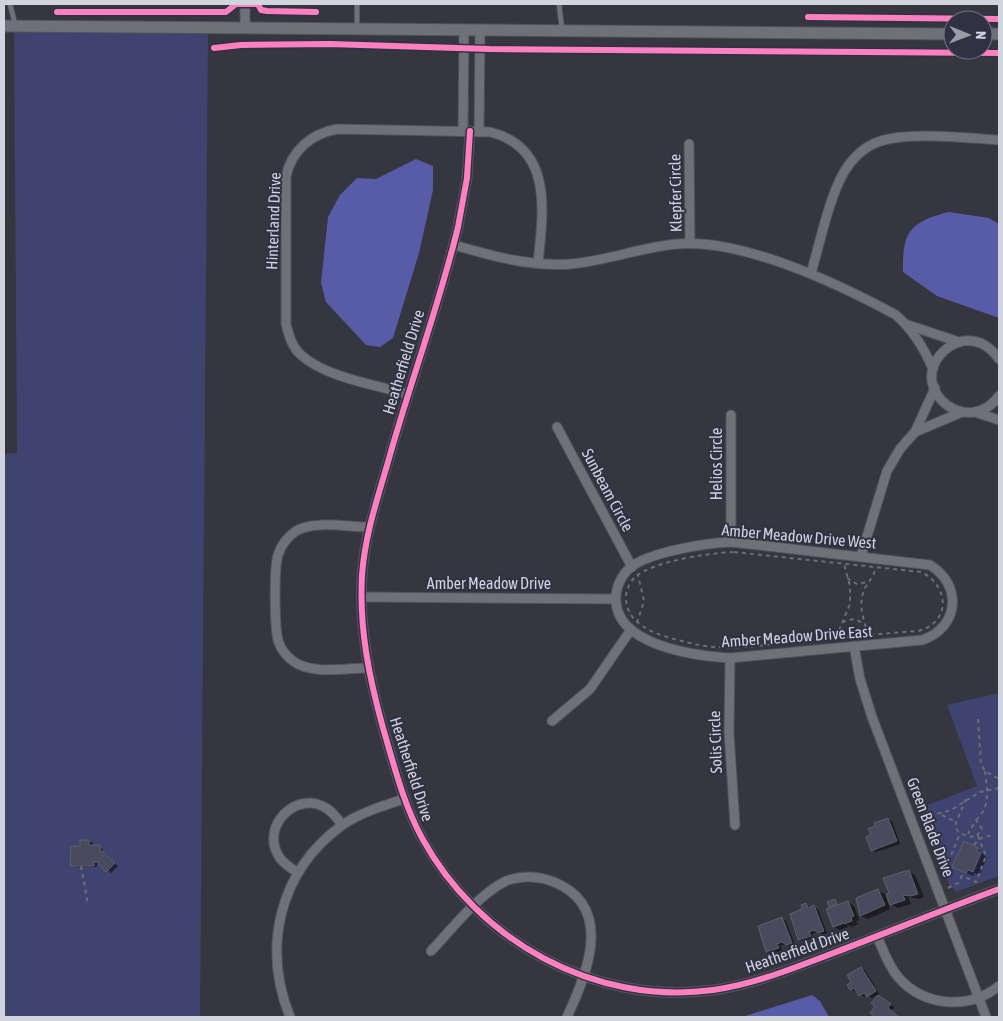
<svg xmlns="http://www.w3.org/2000/svg" width="1003" height="1021" font-family="'Asap Condensed',sans-serif">
	<rect width="100%" height="100%" fill="#35363f"/>
	<g fill="#3f436f">
		<polygon points="14,30 208,34 200,1017 4,1017 4,454 17,453"/>
		<polygon points="999,693 999,876 956,892 949,884 920,808 977,786 947,705"/>
	</g>
	<g fill="#585ca7">
		<polygon points="416,159 433,166 433,190 419,253 393,338 380,347 366,345 326,302 321,283 328,217 340,195 357,178 376,179"/>
		<path d="M949 212 989 218 999 224V318L937 296 903 272C902 231 910 222 949 212Z"/>
		<polygon points="812,995 820,1001 829,1017 742,1017"/>
	</g>
	<g fill="#0007">
		<polygon points="888,819 892,821 900,844 876,852 872,850"/>
		<polygon points="89,841 93,843 93,846 103,849 103,852 118,866 111,873 100,864 97,864 97,867 75,867 71,865 81,847"/>
		<polygon points="978,849 987,858 979,875 975,873 973,876 960,870"/>
		<polygon points="908,871 915,875 924,897 919,899 908,897 911,904 898,908 891,904 890,893"/>
		<polygon points="878,891 885,894 890,909 868,919 861,916 857,899"/>
		<polygon points="835,901 838,906 848,902 854,906 859,920 856,921 858,924 851,927 847,924 848,927 840,930 834,927 832,908 830,906"/>
		<polygon points="806,904 811,908 818,909 827,933 823,935 818,932 812,934 814,938 803,941 799,939"/>
		<polygon points="782,919 786,921 795,945 791,947 786,944 780,946 782,950 771,954 767,951"/>
		<polygon points="861,968 865,970 879,994 872,998 867,995 864,997 857,990 855,992 851,989"/>
		<polygon points="883,999 894,1007 891,1011 899,1017 877,1017 872,1013"/>
	</g>
	<g fill="#494a5d" stroke="#5f6068">
		<polygon points="888,818 897,841 871,851 866,837 871,834 868,829 875,826 874,823"/>
		<polygon points="80,840 89,840 89,845 100,845 100,849 115,863 106,872 97,862 94,862 94,866 70,866 71,846 80,846"/>
		<polygon points="964,841 978,848 977,851 981,853 973,872 968,870 966,873 952,867"/>
		<polygon points="909,870 918,894 911,896 903,895 905,900 890,905 886,894 889,893 883,878"/>
		<polygon points="878,889 885,905 860,916 856,898"/>
		<polygon points="835,899 837,904 829,907 827,902"/>
		<polygon points="848,901 854,916 851,917 852,921 844,924 841,921 842,924 833,927 826,909"/>
		<polygon points="806,903 808,908 814,905 824,931 818,933 814,930 809,932 811,936 798,940 790,914 802,909 801,905"/>
		<polygon points="782,917 792,943 786,945 782,942 777,944 779,948 766,952 758,926"/>
		<polygon points="861,967 876,991 867,997 864,993 859,996 854,988 850,990 847,985 851,982 847,975"/>
		<polygon points="878,995 891,1004 888,1008 899,1017 875,1017 870,1013 875,1006 871,1003"/>
	</g>
	<g fill="none" stroke-linecap="round" stroke-linejoin="round">
		<g stroke="#51525a" stroke-width="6">
			<g id="lane">
				<polyline points="10,4 15,24"/>
				<polyline points="357,4 357,27"/>
				<polyline points="559,4 562,29"/>
			</g>
		</g>
		<g stroke="#51525a" stroke-width="11">
			<g id="street">
				<polyline points="245,4 245,28"/>
				<polyline points="463,131 464,29"/>
				<path d="M470 131 467 178 458 227C439 306 410 383 388 462 377 500 365 535 362 575 359 628 369 677 383 728 394 765 403 803 422 838 478 941 595 1006 713 990 756 984 796 967 836 952 891 931 945 909 999 889"/>
				<polyline points="479,132 480,29"/>
				<polyline points="689,144 690,242"/>
				<path d="M454 245C492 256 531 267 571 264 607 261 641 247 677 244 742 238 839 284 896 315 913 330 924 348 933 369"/>
				<path d="M811 273C820 243 829 198 844 172 852 159 864 147 878 142 906 131 968 138 999 140"/>
				<polyline points="908,325 959,342"/>
				<path d="M999 359C990 346 979 339 963 341 954 343 946 348 940 355 910 391 968 438 999 396"/>
				<path d="M407 394C376 385 325 377 301 355 292 347 289 336 286 324V176C292 150 311 134 337 129L490 132C554 148 543 213 538 263"/>
				<polyline points="975,412 999,420"/>
				<polyline points="557,427 632,567"/>
				<polyline points="915,432 962,412"/>
				<path d="M731 542 930 565C963 585 959 628 922 640L730 658C695 656 613 645 616 597 616 587 622 574 631 567 650 552 706 543 731 542Z"/>
				<polyline points="731,542 731,415"/>
				<polyline points="861,556 887,471 900,449 915,432 935,388"/>
				<polyline points="362,597 615,599"/>
				<polyline points="854,646 860,679 872,717 986,1017"/>
				<polyline points="730,658 729,732 735,825"/>
				<path d="M368 668C346 668 311 675 293 661 287 657 281 649 279 643 274 631 274 568 278 555 281 546 287 537 296 531 315 520 347 527 368 527"/>
				<polyline points="552,721 590,689 630,631"/>
				<path d="M298 873C291 868 282 863 278 855 261 825 297 790 326 808 333 812 338 819 342 825"/>
				<path d="M877 936C883 950 888 965 898 977 924 1007 969 1010 999 986"/>
				<path d="M431 951C452 929 479 894 506 881 521 875 539 876 554 882 615 907 587 974 567 1017"/>
				<path d="M290 1017C262 947 279 872 341 826 359 813 383 806 404 799"/>
			</g>
		</g>
		<g stroke="#51525a" stroke-width="13">
			<g id="secondary">
				<polyline points="4,26 953,34"/>
				<polyline points="983,34 999,34"/>
			</g>
		</g>
		<g stroke="#6c6d75" stroke-width="2" stroke-dasharray="4 4" stroke-linecap="butt">
			<path d="M734 552 921 572C950 586 951 623 918 631 876 634 835 638 793 642 762 645 730 651 699 645 673 639 625 631 626 597 626 590 630 582 635 577 654 561 709 553 734 552Z"/>
			<polyline points="847,578 857,584 868,582"/>
			<polyline points="842,622 854,619 863,623"/>
			<polyline points="637,623 644,601 638,575"/>
			<path d="M868 635C864 619 857 605 865 588 869 581 874 576 876 567"/>
			<polyline points="836,638 850,604 850,586 844,564"/>
			<polyline points="978,719 981,764 985,771 999,779"/>
			<path d="M966 799 955 825C957 835 967 836 976 837L982 829 976 820 968 834"/>
			<polyline points="942,815 956,822"/>
			<polyline points="922,818 951,810 980,792 999,788"/>
			<path d="M976 820C991 807 987 788 985 771"/>
			<polyline points="974,845 979,839 992,835"/>
			<polyline points="81,866 88,904"/>
			<path d="M940 866C953 859 954 846 960 834"/>
			<polyline points="948,888 958,883 962,876 976,882 986,856 978,836"/>
		</g>
		<use href="#lane" stroke="#6f7078" stroke-width="4.5"/>
		<use href="#street" stroke="#6f7078" stroke-width="9"/>
		<use href="#secondary" stroke="#6f7078" stroke-width="11"/>
		<g stroke="#303244" stroke-width="9">
			<g id="cycleway">
				<polyline points="57,12 226,12 236,4 258,4 261,10 267,11 316,12"/>
				<polyline points="808,17 999,19"/>
				<polyline points="214,48 241,45 330,44 489,49 999,53"/>
				<path d="M470 131 467 178 458 227C439 306 410 383 388 462 377 500 365 535 362 575 359 628 369 677 383 728 394 765 403 803 422 838 478 941 595 1006 713 990 756 984 796 967 836 952 891 931 945 909 999 889"/>
			</g>
		</g>
		<use href="#cycleway" stroke="#ff80c0" stroke-width="6"/>
	</g>
	<g text-anchor="middle" dominant-baseline="central" stroke-width="4" stroke-linejoin="round" paint-order="stroke">
		<g font-size="16" fill="#d1d3df" stroke="#303244">
			<text transform="translate(675 193) rotate(-91)">Klepfer Circle</text>
			<text transform="translate(273 221) rotate(-88)">Hinterland Drive</text>
			<text transform="translate(403 362) rotate(-73)">Heatherfield Drive</text>
			<text transform="translate(716 464) rotate(-90)">Helios Circle</text>
			<text transform="translate(608 490) rotate(62)">Sunbeam Circle</text>
			<text transform="translate(799 536) rotate(5)">Amber Meadow Drive West</text>
			<text x="489" y="583">Amber Meadow Drive</text>
			<text transform="translate(797 636) rotate(-4)">Amber Meadow Drive East</text>
			<text transform="translate(715 742) rotate(-92)">Solis Circle</text>
			<text transform="translate(412 769) rotate(72)">Heatherfield Drive</text>
			<text transform="translate(931 827) rotate(69)">Green Blade Drive</text>
			<text transform="translate(797 950) rotate(-19)">Heatherfield Drive</text>
		</g>
	</g>
	<rect width="1003" height="1021" fill="none" stroke="#d1d3df" stroke-width="10"/>
	<g transform="translate(968 35) rotate(91)"><circle r="24" fill="#303244" stroke="#707282"/>
	<path d="M0-4L9 19L0 12L-9 19Z" fill="#9a9ca7"/>
	<text y="-8" font-size="14" font-weight="bold" text-anchor="middle" fill="#d1d3df">N</text>
	</g>
</svg>
